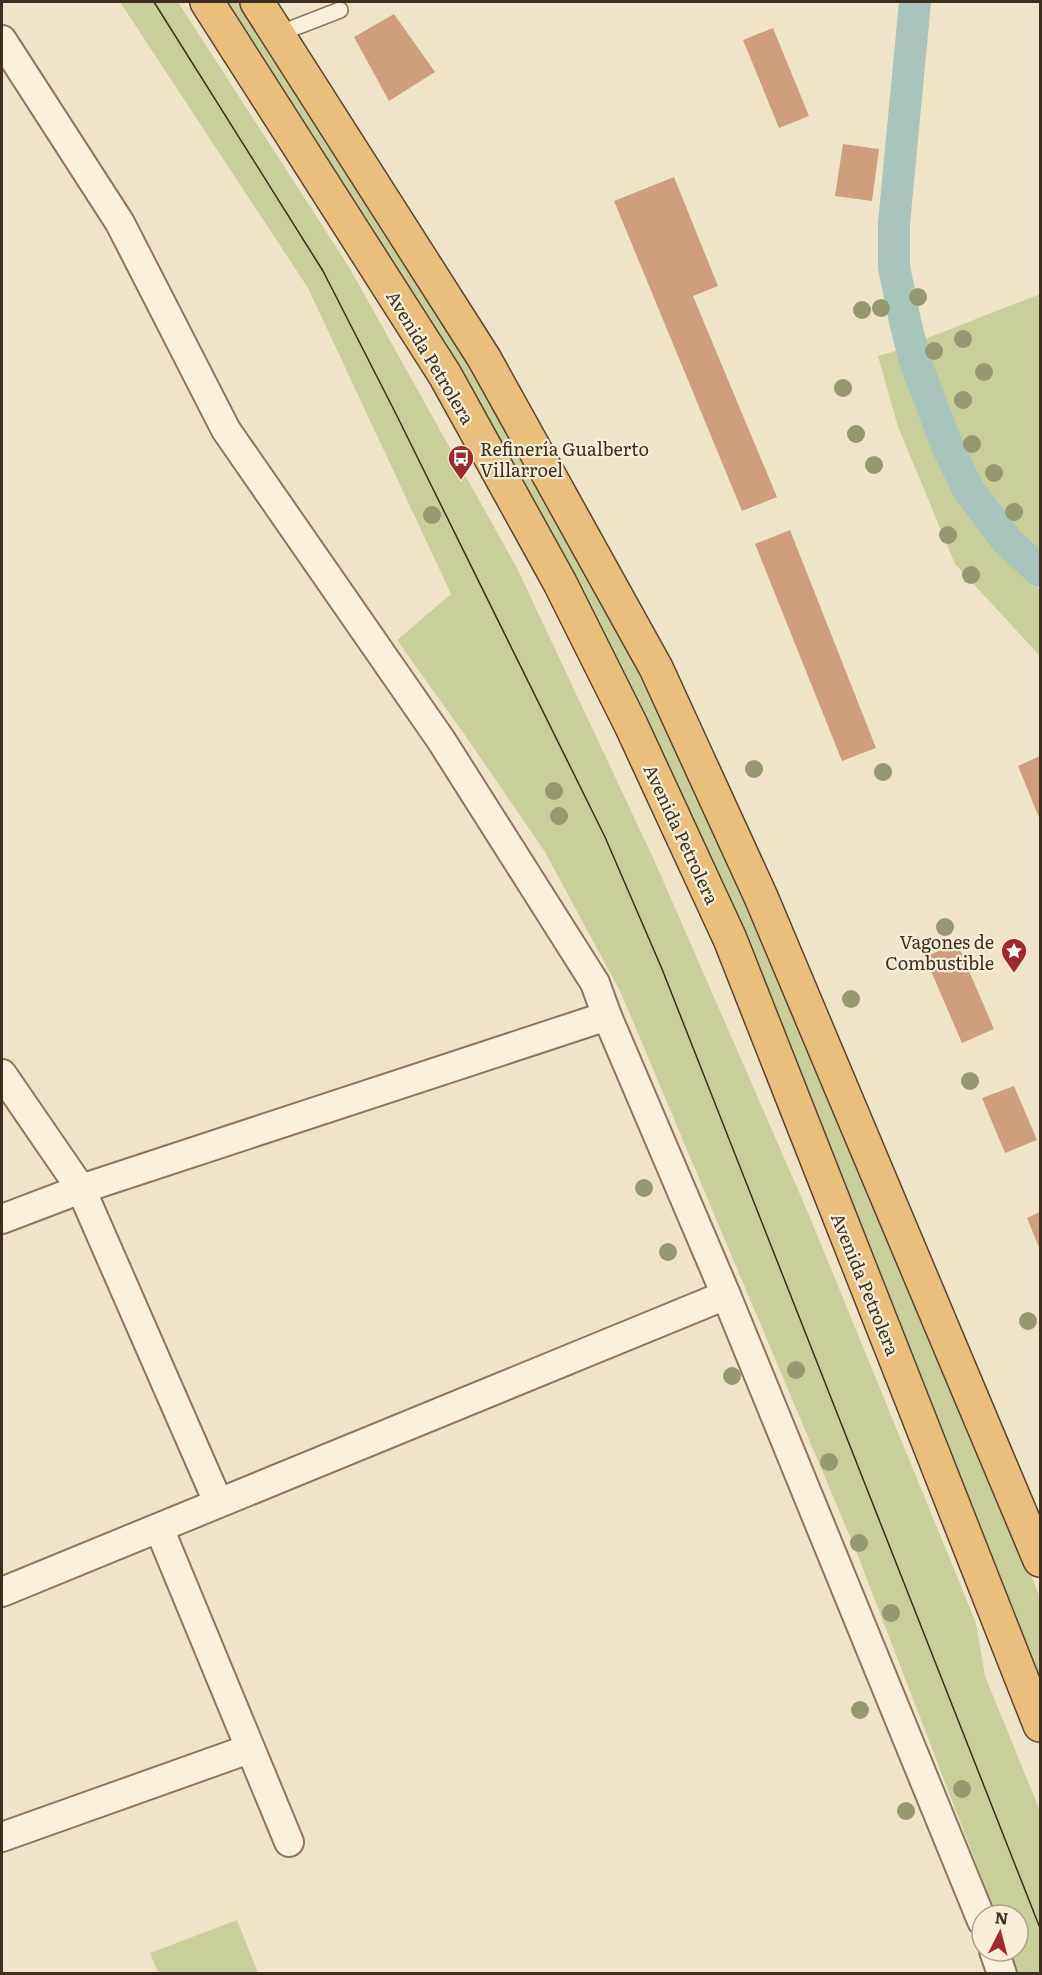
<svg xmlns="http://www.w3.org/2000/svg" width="1042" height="1975" font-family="Literata,serif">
	<rect width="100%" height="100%" fill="#f0e4c8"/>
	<g fill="#c9cf9b">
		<polygon points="120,2 178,2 349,267 517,568 655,862 809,1215 976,1623 985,1676 1040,1811 1040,1973 1018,1973 1009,1951 1018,1951 1018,1915 996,1915 856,1551 621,993 545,852 467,738 397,640 451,594 308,288"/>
		<polygon points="224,2 240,2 467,357 579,555 715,826 1040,1597 1040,1678 708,851 645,715 578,587"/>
		<polygon points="1040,294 1040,556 1018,536 973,479 920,341"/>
		<polygon points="902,349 937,446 970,511 1019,570 1040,590 1040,656 955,564 898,427 878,356"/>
		<polygon points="237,1920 258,1973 158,1973 150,1953"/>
	</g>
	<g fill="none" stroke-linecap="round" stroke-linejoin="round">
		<polyline stroke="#a9c4bc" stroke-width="32" points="915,2 894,223 894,267 905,321 915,361 948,448 968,489 1007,541 1040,571"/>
	</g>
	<g fill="#cf9f7d">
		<polygon points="394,14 435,72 389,101 354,37"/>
		<polygon points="773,28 809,116 779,128 743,40"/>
		<polygon points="843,144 879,149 872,201 835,196"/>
		<polygon points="674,177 718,286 693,296 777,497 742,511 614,201"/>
		<polygon points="790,530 876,748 842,761 755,544"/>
		<polygon points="1040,756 1040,820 1018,766"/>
		<polygon points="957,943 994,1029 962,1043 925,957"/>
		<polygon points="1014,1086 1037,1140 1005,1153 982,1098"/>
		<polygon points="1040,1212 1040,1250 1027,1218"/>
	</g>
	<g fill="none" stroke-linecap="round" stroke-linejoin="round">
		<g stroke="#8d765c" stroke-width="18">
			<polyline id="service" points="278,34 340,10"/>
		</g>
		<g stroke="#8d765c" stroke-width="32">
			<g id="minor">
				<polyline points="2,40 120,223 226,430 441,740 595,983 607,1016 726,1295 982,1921"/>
				<polyline points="2,1074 81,1189 218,1502"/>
				<polyline points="2,1219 81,1189 607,1016"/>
				<polyline points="159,1528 289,1842"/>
				<polyline points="2,1592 726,1295"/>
				<polyline points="2,1837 249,1749"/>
				<polyline points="994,1951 1002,1974"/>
			</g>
		</g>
		<g stroke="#5b4430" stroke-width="36">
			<g id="trunk">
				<polyline points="207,2 445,375 560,583 631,725 730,939 1040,1725"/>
				<polyline points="257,2 484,358 656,668 761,897 1040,1560"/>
			</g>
		</g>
		<use href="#service" stroke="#faf1dc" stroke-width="15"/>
		<use href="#minor" stroke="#faf1dc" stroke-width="28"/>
		<use href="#trunk" stroke="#eabe7c" stroke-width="33"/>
		<polyline stroke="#3d2e20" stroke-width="1.5" points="154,2 323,271 395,412 605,837 662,969 1040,1928"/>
	</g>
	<g fill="#96986f">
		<circle cx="918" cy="297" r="9"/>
		<circle cx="881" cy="308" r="9"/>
		<circle cx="862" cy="310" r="9"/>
		<circle cx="963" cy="339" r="9"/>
		<circle cx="934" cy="351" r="9"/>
		<circle cx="984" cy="372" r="9"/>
		<circle cx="843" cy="388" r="9"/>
		<circle cx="963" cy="400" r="9"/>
		<circle cx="856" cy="434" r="9"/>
		<circle cx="972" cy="444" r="9"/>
		<circle cx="874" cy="465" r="9"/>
		<circle cx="994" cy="473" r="9"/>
		<circle cx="1014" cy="512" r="9"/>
		<circle cx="432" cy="515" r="9"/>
		<circle cx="948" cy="535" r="9"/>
		<circle cx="971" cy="575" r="9"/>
		<circle cx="754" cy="769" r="9"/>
		<circle cx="883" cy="772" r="9"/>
		<circle cx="554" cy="791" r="9"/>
		<circle cx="559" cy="816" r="9"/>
		<circle cx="945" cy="927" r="9"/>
		<circle cx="851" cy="999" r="9"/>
		<circle cx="970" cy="1081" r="9"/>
		<circle cx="644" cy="1188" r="9"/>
		<circle cx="668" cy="1252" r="9"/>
		<circle cx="1028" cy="1321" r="9"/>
		<circle cx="796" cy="1370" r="9"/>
		<circle cx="732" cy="1376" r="9"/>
		<circle cx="829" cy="1462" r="9"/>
		<circle cx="859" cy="1543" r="9"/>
		<circle cx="891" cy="1613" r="9"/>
		<circle cx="860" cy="1710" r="9"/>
		<circle cx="962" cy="1789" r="9"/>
		<circle cx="906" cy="1811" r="9"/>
	</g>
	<defs>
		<g id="bus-pin" transform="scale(1.35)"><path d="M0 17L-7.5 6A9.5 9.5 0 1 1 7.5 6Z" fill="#9e2a2b" stroke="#f7eed8"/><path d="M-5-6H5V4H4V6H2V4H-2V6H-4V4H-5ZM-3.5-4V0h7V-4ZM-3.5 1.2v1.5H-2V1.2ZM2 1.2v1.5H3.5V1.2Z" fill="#fff"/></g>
		<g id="sight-pin" transform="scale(1.35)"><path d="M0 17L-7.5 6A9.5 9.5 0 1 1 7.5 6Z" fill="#9e2a2b" stroke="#f7eed8"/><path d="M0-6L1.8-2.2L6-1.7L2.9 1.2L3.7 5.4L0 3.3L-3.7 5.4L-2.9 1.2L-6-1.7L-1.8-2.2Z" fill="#fff"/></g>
	</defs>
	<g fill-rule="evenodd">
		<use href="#bus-pin" x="461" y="458"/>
		<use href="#sight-pin" x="1014" y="951"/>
	</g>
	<g text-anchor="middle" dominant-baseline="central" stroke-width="4.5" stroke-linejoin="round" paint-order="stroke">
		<g font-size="18" fill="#3d2e20" stroke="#f7eed8">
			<text transform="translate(431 357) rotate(59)">Avenida Petrolera</text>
			<text transform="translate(682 834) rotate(65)">Avenida Petrolera</text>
			<text transform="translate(866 1284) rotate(68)">Avenida Petrolera</text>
		</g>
		<g font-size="18" fill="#3d2e20" stroke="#f7eed8" text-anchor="start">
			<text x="480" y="448">Refinería Gualberto<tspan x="480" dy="21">Villarroel</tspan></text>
			<text x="994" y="941" text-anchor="end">Vagones de<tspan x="994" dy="21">Combustible</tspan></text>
		</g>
	</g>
	<rect width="1042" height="1975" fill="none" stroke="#3d2e20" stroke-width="6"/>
	<g transform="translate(1000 1933) rotate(6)"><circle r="28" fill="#f7eed8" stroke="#ada18e" stroke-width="1.5"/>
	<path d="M0-4.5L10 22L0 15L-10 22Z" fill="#9e2a2b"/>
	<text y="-9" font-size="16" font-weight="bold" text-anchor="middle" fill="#3d2e20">N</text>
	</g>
</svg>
